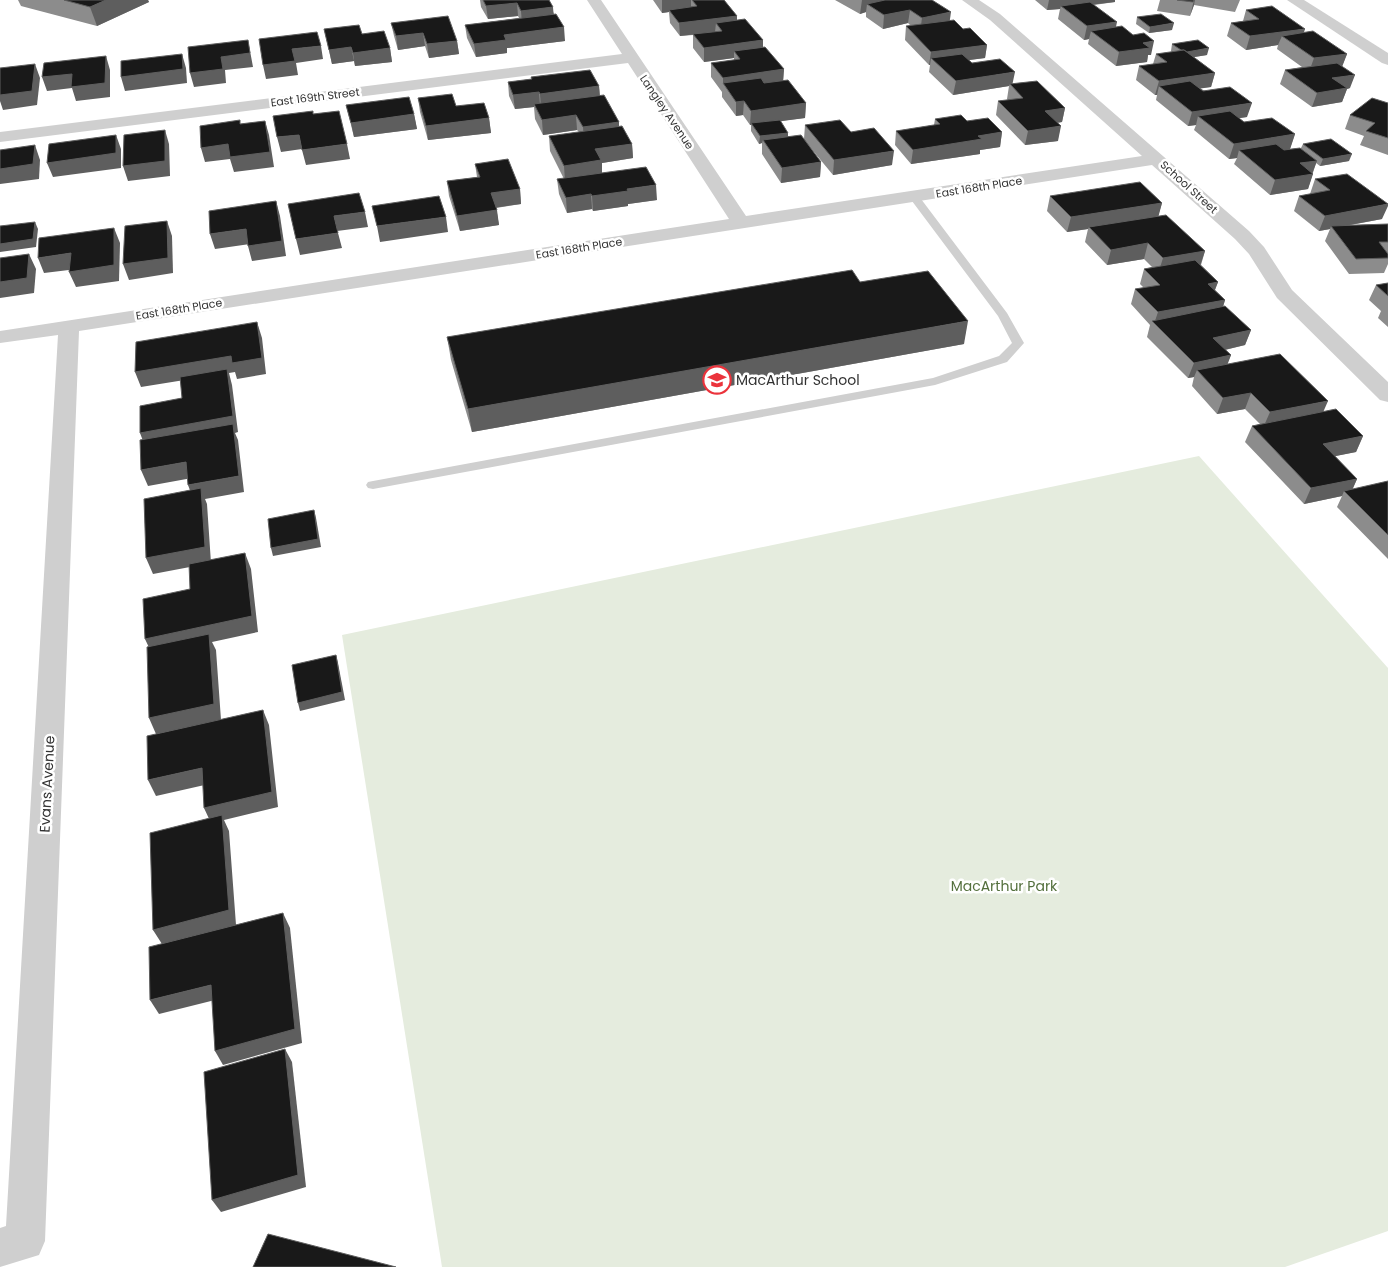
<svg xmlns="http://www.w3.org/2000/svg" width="1388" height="1267" font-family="Poppins,sans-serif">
	<rect width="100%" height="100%" fill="#fff"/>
	<polygon fill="#e5ecde" points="1199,456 1388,668 1388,1231 1285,1267 442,1267 342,635"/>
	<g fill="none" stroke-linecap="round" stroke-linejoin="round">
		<polygon fill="#cfcfcf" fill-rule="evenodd" points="914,194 918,195 1007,313 1024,343 1007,362 935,385 373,489 368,488 366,485 368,482 373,481 933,378 999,356 1012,343 998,316 909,197"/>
		<g fill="#cfcfcf" fill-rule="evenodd">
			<polygon points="587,0 601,0 746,216 1142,156 990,20 962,0 979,0 1000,14 1249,231 1264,247 1292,290 1388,382 1388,402 1380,400 1277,298 1249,254 1235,239 1152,165 79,331 45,1241 39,1255 0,1267 0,1228 6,1226 58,335 0,343 0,331 729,219 628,63 0,142 0,132 622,54"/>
			<polygon points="1287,0 1304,0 1388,53 1388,65 1382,63"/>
		</g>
	</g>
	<g fill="#8c8c8c">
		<polygon points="18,0 148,0 149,2 97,26 21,6"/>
		<polygon points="480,0 549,0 554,14 565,41 507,48 507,53 476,57 467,38 465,25 519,18 518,16 488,19 481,7"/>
		<polygon points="653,0 724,0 737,16 737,20 763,40 763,47 784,69 783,80 806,103 805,118 780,121 788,136 804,139 805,125 851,132 892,165 833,175 805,141 821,162 820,177 781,183 762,154 762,143 759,144 751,131 751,125 750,125 743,115 736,116 722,97 722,92 711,77 711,63 734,60 734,58 704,62 693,48 693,35 680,36 670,23 669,12 662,13"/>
		<polygon points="835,0 932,0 950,21 987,45 985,58 969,60 972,63 1012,84 1065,108 1062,122 1057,123 1058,141 1025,145 996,115 998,101 1008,100 1007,99 1009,86 953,95 929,72 930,65 929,65 905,40 906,26 911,26 908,23 883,29 866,17 866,12 860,14"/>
		<polygon points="1035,0 1115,0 1115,2 1094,5 1116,27 1151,55 1148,55 1147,62 1116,66 1088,44 1089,39 1084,40 1058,19 1060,9 1047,10"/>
		<polygon points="1160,0 1240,0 1235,12 1194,5 1190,16 1157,11"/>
		<polygon points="1246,10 1304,33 1347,54 1342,66 1350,88 1347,89 1342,102 1312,107 1280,84 1285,70 1302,67 1277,49 1278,45 1246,50 1227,36 1231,23 1243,21"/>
		<polygon points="1137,17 1172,30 1149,33 1136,24"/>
		<polygon points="391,23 457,41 459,54 429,58 425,46 398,50 394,36"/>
		<polygon points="324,29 362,34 390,48 392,62 355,66 354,61 332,64"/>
		<polygon points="1172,44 1207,55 1194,57 1215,73 1211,87 1200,88 1247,117 1239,118 1244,122 1295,134 1290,149 1301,148 1303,144 1349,161 1320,166 1316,163 1308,189 1270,195 1234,164 1237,158 1229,159 1194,130 1196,125 1188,126 1156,100 1157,95 1155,95 1136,80 1139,66 1153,64 1156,54 1172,52 1171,51"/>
		<polygon points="531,77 599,86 600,95 619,122 619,126 632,144 633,158 602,163 602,173 657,200 628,204 628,206 593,211 592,209 567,213 559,194 557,179 564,179 550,151 549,136 579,132 577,130 543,135 535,119 534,107 515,109 509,96 508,82 531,79"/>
		<polygon points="418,98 489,118 491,133 428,140 420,112"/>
		<polygon points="1388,103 1388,155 1360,145 1364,136 1345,129 1350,115"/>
		<polygon points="346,105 414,114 417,129 354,137"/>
		<polygon points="935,119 967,121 1002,132 1000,147 980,150 980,154 911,164 895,145 896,131 934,125"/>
		<polygon points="475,164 520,189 521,204 496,208 499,225 460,231 449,196 447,181 477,177"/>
		<polygon points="1315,179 1382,219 1351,225 1388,224 1388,264 1384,273 1349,274 1325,241 1330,229 1319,231 1294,211 1299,196 1310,194"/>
		<polygon points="1050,196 1162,203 1158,216 1205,251 1201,265 1218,282 1215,290 1225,300 1223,307 1251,330 1245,345 1225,350 1231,355 1227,364 1324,411 1363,436 1356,452 1335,456 1357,479 1352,490 1388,481 1388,559 1337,507 1342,496 1304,504 1245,442 1252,426 1260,424 1245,409 1217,414 1192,386 1194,377 1188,378 1147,337 1150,325 1131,304 1135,289 1144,288 1140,284 1144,269 1152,267 1144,259 1107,265 1085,242 1088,229 1067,232 1047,211"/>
		<polygon points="860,282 964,344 472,432 451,360 447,337"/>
		<polygon points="1388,283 1388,327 1378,318 1381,311 1369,300 1376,285"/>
	</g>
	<g fill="#5e5e5e">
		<polygon points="106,0 148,0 149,2 97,26 90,7"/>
		<polygon points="662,0 691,0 691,9 669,10 669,12 662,13"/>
		<polygon points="862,0 908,0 867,4 866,12 860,14"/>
		<polygon points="1049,0 1115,0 1115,2 1063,8 1061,6 1060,9 1047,10"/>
		<polygon points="1194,0 1195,0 1194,5 1190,16"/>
		<polygon points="517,3 518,16 488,19 486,6"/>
		<polygon points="553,7 554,20 522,24 521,11"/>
		<polygon points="910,10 908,23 883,29 884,15"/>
		<polygon points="951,12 949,26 920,32 922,18"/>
		<polygon points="737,16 737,29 716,23 715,32 680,36 679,23"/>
		<polygon points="1117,22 1114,36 1091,31 1089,39 1084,40 1087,26"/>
		<polygon points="1174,23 1172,30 1149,33 1150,27"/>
		<polygon points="564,27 565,41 507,48 507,53 476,57 474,44 504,35"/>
		<polygon points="1305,29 1301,42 1282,36 1278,45 1246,50 1250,36"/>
		<polygon points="423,33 425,46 398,50 396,36"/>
		<polygon points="248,40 253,67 225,70 226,83 194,87 190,73 221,57"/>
		<polygon points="763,40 763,54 734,51 734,58 704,62 704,48"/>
		<polygon points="457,41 459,54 429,58 427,44"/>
		<polygon points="1154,41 1151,55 1148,55 1147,62 1116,66 1119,52 1143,43"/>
		<polygon points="987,45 985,58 938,64 931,58 930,65 929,65 931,52"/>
		<polygon points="321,46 323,59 296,63 298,75 266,79 263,65 292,49"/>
		<polygon points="351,47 354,61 332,64 329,50"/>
		<polygon points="390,48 392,62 355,66 353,53"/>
		<polygon points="1209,48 1207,55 1182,59 1184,52"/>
		<polygon points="182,54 186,68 187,83 125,91 121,77"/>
		<polygon points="1347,54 1342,67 1309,72 1314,58"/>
		<polygon points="106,56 110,70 110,97 76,101 72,88 47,91 42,77"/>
		<polygon points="35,64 40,78 37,105 3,110 0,101 0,84"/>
		<polygon points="784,69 783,83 723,83 723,78"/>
		<polygon points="1015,72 1012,86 1010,84 1009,86 953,95 956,81"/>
		<polygon points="1215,73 1211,87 1169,93 1159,86 1157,95 1155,95 1159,81"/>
		<polygon points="1355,75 1350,88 1347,89 1342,102 1312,107 1317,93 1332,78"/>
		<polygon points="599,86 600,100 541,108 540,94"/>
		<polygon points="539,92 540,106 534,104 534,107 515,109 513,95"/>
		<polygon points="744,101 743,115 736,116 736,102"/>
		<polygon points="806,103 805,118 752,125 751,123 751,125 750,125 751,111"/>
		<polygon points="1252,103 1247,117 1207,123 1198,116 1196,125 1188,126 1192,112"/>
		<polygon points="1065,108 1062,122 1042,125 1045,111"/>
		<polygon points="414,114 417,129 354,137 351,123"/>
		<polygon points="576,115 577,130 543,135 542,120"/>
		<polygon points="489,118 491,133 428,140 426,126"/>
		<polygon points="265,121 269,135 274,167 234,172 230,159 205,162 201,148"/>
		<polygon points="619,122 619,136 584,141 583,127"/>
		<polygon points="1061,126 1058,141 1025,145 1028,131"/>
		<polygon points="165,130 169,144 170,176 128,181 123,166"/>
		<polygon points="1002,132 1000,147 980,150 980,154 911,164 913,150 978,136"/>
		<polygon points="788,133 788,140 763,140 762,143 759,144 760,136"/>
		<polygon points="1295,134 1290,149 1247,156 1239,150 1237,158 1229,159 1234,144"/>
		<polygon points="116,135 121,149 121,168 53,177 47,163"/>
		<polygon points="299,135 302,149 281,152 277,137"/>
		<polygon points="347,144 350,159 306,165 302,150"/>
		<polygon points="632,144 633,158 602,163 602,175 565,181 564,166 595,149"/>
		<polygon points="35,145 40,160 39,179 0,184 0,169"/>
		<polygon points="894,151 892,165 833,175 834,160"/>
		<polygon points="1352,154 1349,161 1320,166 1323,159"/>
		<polygon points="1317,161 1312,174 1313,174 1308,189 1270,195 1275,180 1300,163"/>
		<polygon points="821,162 820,177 781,183 782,168"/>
		<polygon points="656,185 657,200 628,204 628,206 593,211 592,196 627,189"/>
		<polygon points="520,189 521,204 493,208 491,193"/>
		<polygon points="591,194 592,209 567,213 566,198"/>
		<polygon points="276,201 280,216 286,256 252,261 248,246"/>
		<polygon points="1162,203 1158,218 1089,227 1088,229 1067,232 1071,217"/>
		<polygon points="1388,204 1388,206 1382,219 1333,228 1331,226 1330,229 1319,231 1325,216"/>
		<polygon points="497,210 499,225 460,231 457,216"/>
		<polygon points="365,212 368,227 337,231 334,216"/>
		<polygon points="446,217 448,232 380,242 377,226"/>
		<polygon points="167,221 172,236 173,273 129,280 123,264"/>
		<polygon points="35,222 38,229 36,247 0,252 0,244"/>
		<polygon points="114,228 120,243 119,281 76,287 69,272"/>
		<polygon points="246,229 250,244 215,249 210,234"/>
		<polygon points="338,233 342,248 300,255 296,239"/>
		<polygon points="1148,243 1144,259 1107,265 1111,250"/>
		<polygon points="1205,251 1200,266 1158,274 1163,258"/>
		<polygon points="71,253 77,269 44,273 38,258"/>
		<polygon points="29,254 36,269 34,293 0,298 0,282"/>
		<polygon points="1218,282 1212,297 1208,284"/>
		<polygon points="1225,300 1220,316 1154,324 1158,312"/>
		<polygon points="968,321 964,344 472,432 468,409"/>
		<polygon points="257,322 262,338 266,374 237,379 235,372 229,373 232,385 238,432 235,433 238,440 244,492 205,499 207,504 211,563 153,574 146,558 194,501 188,485 239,476 146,449 140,433 228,373 141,387 135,372"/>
		<polygon points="1251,330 1245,345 1207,354 1213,338"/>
		<polygon points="1231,355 1225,371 1197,370 1194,377 1188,378 1194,363"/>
		<polygon points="1251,393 1245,409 1217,414 1223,398"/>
		<polygon points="1328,401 1321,417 1263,428 1270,412"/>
		<polygon points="1363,436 1356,452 1316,460 1323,444"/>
		<polygon points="186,462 192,478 148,486 141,470"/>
		<polygon points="1357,479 1350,495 1344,491 1342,496 1304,504 1311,488"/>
		<polygon points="314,510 316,518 321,547 273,556 271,548"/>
		<polygon points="245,553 251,569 258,632 212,642 216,650 221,720 156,734 149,718 152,654 145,639"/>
		<polygon points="336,655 338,663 345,700 300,711 298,703"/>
		<polygon points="263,710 269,725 278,807 224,820 229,831 236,925 162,944 153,930 211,823 204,808"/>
		<polygon points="202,768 209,784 156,796 148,780"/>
		<polygon points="283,913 290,928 302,1043 223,1065 215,1051"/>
		<polygon points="211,985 219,999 159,1014 150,1000"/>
		<polygon points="285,1049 292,1062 306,1187 221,1212 212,1200"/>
	</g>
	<g fill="#191919" stroke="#5e5e5e">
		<polygon points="64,0 106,0 90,7"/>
		<polygon points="483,0 549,0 553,7 521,11 517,3 486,6"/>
		<polygon points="692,0 724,0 737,16 679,23 669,10 697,6"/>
		<polygon points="885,0 932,0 951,12 922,18 910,10 884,15 867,4"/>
		<polygon points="1177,0 1194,0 1193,2"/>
		<polygon points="1090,2 1117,22 1087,26 1061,6"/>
		<polygon points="1272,6 1305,29 1250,36 1231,23 1259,19 1246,10"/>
		<polygon points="556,14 564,27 504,35 506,40 474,44 465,25"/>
		<polygon points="1161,14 1174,23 1150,27 1137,17"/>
		<polygon points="448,16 457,41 427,44 423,33 396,36 391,23"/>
		<polygon points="745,19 763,40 704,48 693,34 722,31 716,23"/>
		<polygon points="954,20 963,29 970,28 987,45 931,52 906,26"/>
		<polygon points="359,25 362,34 384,31 390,48 353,53 351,47 329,50 324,29"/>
		<polygon points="1122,26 1133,35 1144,33 1154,41 1143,43 1150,48 1119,52 1091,31"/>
		<polygon points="1313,31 1347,54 1314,58 1282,36"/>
		<polygon points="317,32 321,46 292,49 295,61 263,65 259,39"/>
		<polygon points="248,40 250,53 221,57 223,69 190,73 188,47"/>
		<polygon points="1198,40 1209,48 1187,52 1184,50 1181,50 1172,44"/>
		<polygon points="765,47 784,69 723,78 711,63 740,59 734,51"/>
		<polygon points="1184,50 1215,73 1159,81 1139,66 1167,62 1156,54"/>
		<polygon points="182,54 183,69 121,77 121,61"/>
		<polygon points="962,54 972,63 1000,59 1015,72 956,81 931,58"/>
		<polygon points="106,56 105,83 71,87 72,74 42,77 44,63"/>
		<polygon points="1337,63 1355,75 1332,78 1347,88 1317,93 1285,70"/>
		<polygon points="35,64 32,91 0,95 0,68"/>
		<polygon points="590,70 599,86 540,94 539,92 513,95 508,82 532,79 531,77"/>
		<polygon points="761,78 764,83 788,80 806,103 751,111 744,101 736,102 723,83"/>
		<polygon points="1037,81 1065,108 1045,111 1061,126 1028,131 998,101 1023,98 1010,84"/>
		<polygon points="1190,81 1203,91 1230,87 1252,103 1192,112 1159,86"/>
		<polygon points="452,94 456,106 484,103 489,118 426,126 418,98"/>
		<polygon points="604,95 619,122 583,127 576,115 542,120 534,104"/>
		<polygon points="409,97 414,114 351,123 346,105"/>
		<polygon points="1372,98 1388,103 1388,138 1366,131 1375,123 1350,115"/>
		<polygon points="313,111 313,114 339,111 347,144 302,150 299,135 277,137 273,116"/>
		<polygon points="1230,111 1244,122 1272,118 1295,134 1234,144 1198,116"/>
		<polygon points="961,115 967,121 988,118 1002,132 978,136 982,139 913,150 896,131 940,124 935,119"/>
		<polygon points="240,120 240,124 265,121 270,152 230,157 228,144 201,148 200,126"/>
		<polygon points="780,120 788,133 760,136 751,123"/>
		<polygon points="840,120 851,132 874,128 894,151 834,160 805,125"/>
		<polygon points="622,126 632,144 595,149 601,160 564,166 549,136"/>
		<polygon points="165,130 165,161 123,166 124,135"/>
		<polygon points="116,135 116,153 47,163 49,144"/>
		<polygon points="801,135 821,162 782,168 763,140"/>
		<polygon points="1331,139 1352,154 1323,159 1303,144"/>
		<polygon points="1276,144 1284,150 1300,148 1317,161 1300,163 1313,174 1275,180 1239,150"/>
		<polygon points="35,145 33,164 0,169 0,150"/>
		<polygon points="508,159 520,189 491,193 497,210 457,216 447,181 480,177 475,164"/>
		<polygon points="646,167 656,185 627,189 628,191 592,196 591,194 566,198 557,179"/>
		<polygon points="1347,174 1388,204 1325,216 1299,196 1330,190 1315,179"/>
		<polygon points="1140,182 1162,203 1071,217 1050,196"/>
		<polygon points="359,193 365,212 334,216 338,233 296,239 288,204"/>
		<polygon points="439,196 446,217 377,226 372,206"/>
		<polygon points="276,201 282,241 248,246 246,229 210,234 209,211"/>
		<polygon points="1166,215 1205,251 1163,258 1148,243 1111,250 1089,227"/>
		<polygon points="167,221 168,258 123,264 125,226"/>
		<polygon points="35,222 33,239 0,244 0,226"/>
		<polygon points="1388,224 1388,242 1379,242 1388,254 1388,258 1356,259 1331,226"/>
		<polygon points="114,228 114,265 69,272 71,253 38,258 39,238"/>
		<polygon points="29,254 27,278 0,282 0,258"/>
		<polygon points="1195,260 1218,282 1208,284 1225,300 1158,312 1135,289 1160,285 1144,269"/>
		<polygon points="852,270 860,282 928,271 968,321 468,409 447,337"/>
		<polygon points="1388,283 1388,296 1376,285"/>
		<polygon points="1225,306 1251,330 1213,338 1231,355 1194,363 1152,321"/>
		<polygon points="257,322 262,358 232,363 231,356 135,372 136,342"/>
		<polygon points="1280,354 1328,401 1270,412 1251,393 1223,398 1197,370"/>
		<polygon points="227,369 233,416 140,433 140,406 182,398 180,377"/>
		<polygon points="1336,409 1363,436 1323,444 1357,479 1311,488 1252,426"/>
		<polygon points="233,424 239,476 188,485 186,462 141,470 140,440"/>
		<polygon points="1388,481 1388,535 1344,491"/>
		<polygon points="201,488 205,547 146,558 144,499"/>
		<polygon points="314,510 318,539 271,548 268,519"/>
		<polygon points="245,553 252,616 145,639 143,599 190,589 189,564"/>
		<polygon points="209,634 214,704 149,718 147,647"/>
		<polygon points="336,655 342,692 298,703 292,665"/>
		<polygon points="263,710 272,792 204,808 202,768 148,780 147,736"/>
		<polygon points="222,815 229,910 153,930 150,833"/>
		<polygon points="283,913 295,1029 215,1051 211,985 150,1000 149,947"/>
		<polygon points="285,1049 298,1175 212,1200 204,1072"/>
		<polygon points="268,1234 396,1267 253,1267"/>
	</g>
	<defs>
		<g id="school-ring" transform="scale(1.4375)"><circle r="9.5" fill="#fff" stroke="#eb333c" stroke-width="1.5"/><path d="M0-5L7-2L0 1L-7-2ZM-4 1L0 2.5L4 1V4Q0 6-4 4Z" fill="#eb333c"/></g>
	</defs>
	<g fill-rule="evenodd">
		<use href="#school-ring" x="717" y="380"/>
	</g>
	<g text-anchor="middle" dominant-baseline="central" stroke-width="5" stroke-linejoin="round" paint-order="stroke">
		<g font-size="11" fill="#323232" stroke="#fff">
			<text transform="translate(315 97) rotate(-7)">East 169th Street</text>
			<text transform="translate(667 112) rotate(56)">Langley Avenue</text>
			<text transform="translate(979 187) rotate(-9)">East 168th Place</text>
			<text transform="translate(1189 187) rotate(42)">School Street</text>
			<text transform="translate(579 248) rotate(-9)">East 168th Place</text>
			<text transform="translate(179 309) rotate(-9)">East 168th Place</text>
		</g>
		<g font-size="14" fill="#323232" stroke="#fff" text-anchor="start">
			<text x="736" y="380">MacArthur School</text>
		</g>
		<g font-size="14" fill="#323232" stroke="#fff">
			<text transform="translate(47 784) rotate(-87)">Evans Avenue</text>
		</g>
		<g font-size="14" fill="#54703d" stroke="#fff">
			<text x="1004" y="886">MacArthur Park</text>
		</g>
	</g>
</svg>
